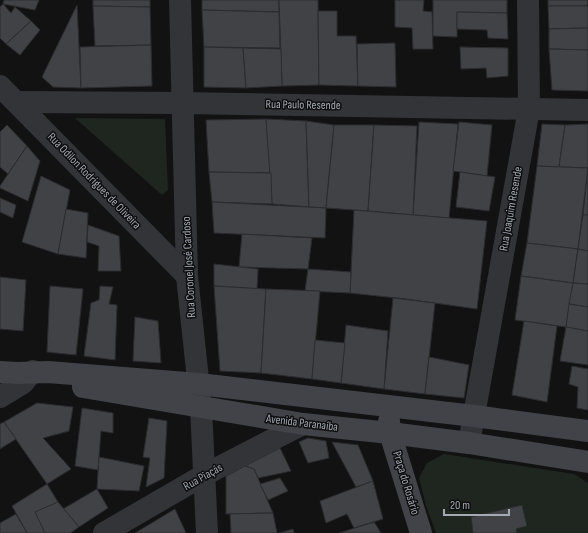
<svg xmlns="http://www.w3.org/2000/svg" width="588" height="533" font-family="'Sofia Sans Condensed',sans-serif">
	<rect width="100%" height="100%" fill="#121213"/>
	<g fill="#1e261f">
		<polygon points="75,118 165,119 168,190 162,195"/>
		<polygon points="444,454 574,474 588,483 588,533 436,533 426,506 419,478 427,463"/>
	</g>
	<g fill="#414246" stroke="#2c2c2f">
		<polygon points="4,0 39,0 35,10 3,4"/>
		<polygon points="93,0 150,0 150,7 93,6"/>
		<polygon points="202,0 279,0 279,12 202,10"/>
		<polygon points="279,0 318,0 319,85 282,86"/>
		<polygon points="395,0 424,0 423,11 432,12 433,49 413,49 412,28 395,27"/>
		<polygon points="433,0 507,0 507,13 457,12 457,37 433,36"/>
		<polygon points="548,0 588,0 587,6 548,6"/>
		<polygon points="3,4 11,13 15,7 31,21 6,44 0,38 0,7"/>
		<polygon points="77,5 81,88 53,87 42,77"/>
		<polygon points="93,6 150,7 151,45 95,46"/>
		<polygon points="548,6 588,6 588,28 549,29"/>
		<polygon points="202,10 279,12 280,48 204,47"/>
		<polygon points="318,11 337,11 337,36 356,36 358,86 319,85"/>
		<polygon points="457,12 507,13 508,39 488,38 487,30 457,29"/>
		<polygon points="31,21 40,30 20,55 6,44"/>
		<polygon points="588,28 588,50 549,49 549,29"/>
		<polygon points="395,43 396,87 358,86 357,44"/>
		<polygon points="151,45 152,86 81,88 80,47"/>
		<polygon points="204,47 243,48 246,88 204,87"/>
		<polygon points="460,47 508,48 508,76 487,78 486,68 461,69"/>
		<polygon points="243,48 281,49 282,86 246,88"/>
		<polygon points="549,49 588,50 588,91 552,90"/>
		<polygon points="266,119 271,173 209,172 206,120"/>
		<polygon points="266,119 306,121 309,207 272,204"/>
		<polygon points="306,121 334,125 326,208 309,207"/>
		<polygon points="419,122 458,124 449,218 413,215"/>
		<polygon points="459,122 492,125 487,176 453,171"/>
		<polygon points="542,124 565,125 559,167 537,166"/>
		<polygon points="588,124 588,168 559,167 565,125"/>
		<polygon points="7,125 27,146 8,174 0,167 0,132"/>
		<polygon points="334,125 374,125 368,211 326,208"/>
		<polygon points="374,125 417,126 413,215 368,211"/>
		<polygon points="27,146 40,161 28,201 0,188 0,186"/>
		<polygon points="537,166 588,168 578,249 527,243"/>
		<polygon points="588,168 588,215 583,215"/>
		<polygon points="209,172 271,173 272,204 212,202"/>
		<polygon points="460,172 495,177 489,211 456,207"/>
		<polygon points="41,176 70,190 58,254 22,242"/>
		<polygon points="0,198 16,205 13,218 0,212"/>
		<polygon points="212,202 326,208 325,238 214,233"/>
		<polygon points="66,209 88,213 86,258 58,254"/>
		<polygon points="354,210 487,221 477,309 406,299 350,293"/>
		<polygon points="583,215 588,215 588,251 578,249"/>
		<polygon points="88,225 119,236 121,271 98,271 99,246 87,242"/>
		<polygon points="242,234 312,238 308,269 239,267"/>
		<polygon points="527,243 578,249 573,283 521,276"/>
		<polygon points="578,249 588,251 588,284 573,283"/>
		<polygon points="214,264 258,269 257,289 214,286"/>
		<polygon points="308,269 351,272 350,293 305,291"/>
		<polygon points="521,276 573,283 566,327 515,320"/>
		<polygon points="0,277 26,280 23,331 0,329"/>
		<polygon points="573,283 588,284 588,307 569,304"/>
		<polygon points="50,286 83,289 76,355 47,352"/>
		<polygon points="100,286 113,287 109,304 117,305 115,360 84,356 91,303 99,300"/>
		<polygon points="214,286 266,289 261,373 220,371"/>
		<polygon points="266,289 320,291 312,379 261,373"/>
		<polygon points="393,298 435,303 425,394 384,389"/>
		<polygon points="569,304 588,307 588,331 566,327"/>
		<polygon points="135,317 158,321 161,363 133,361"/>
		<polygon points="524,321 557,326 547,402 512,395"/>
		<polygon points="346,325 388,331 384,389 341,383"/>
		<polygon points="566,327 588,331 588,365 560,361"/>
		<polygon points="315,340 345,343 341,383 312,379"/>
		<polygon points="429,357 469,365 464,398 425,394"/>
		<polygon points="572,366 588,369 588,410 577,408 578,387 569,384"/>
		<polygon points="37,403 73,407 69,431 43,438 71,469 47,484 4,422"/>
		<polygon points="82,408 113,413 113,433 101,431 98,470 75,466"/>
		<polygon points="149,418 167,421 164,478 146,487 150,458 143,457"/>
		<polygon points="4,422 16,439 0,449 0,424"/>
		<polygon points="308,438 326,441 329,458 308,463 299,442"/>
		<polygon points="332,442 358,445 373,481 356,487"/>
		<polygon points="280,448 291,471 258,478 254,469 245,466"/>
		<polygon points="99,457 144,466 139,491 97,489"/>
		<polygon points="245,466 254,469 273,513 226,514 226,476"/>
		<polygon points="280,478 288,491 268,500 260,484"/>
		<polygon points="373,481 383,519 354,528 347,514 326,523 320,501"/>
		<polygon points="47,484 75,530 70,533 27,533 12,506"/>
		<polygon points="97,489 108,508 79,527 63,509"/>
		<polygon points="58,502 79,527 70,533 45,533 35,512"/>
		<polygon points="522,505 527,526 516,529 517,533 473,533 471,517"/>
		<polygon points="175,509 186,533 135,533"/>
		<polygon points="273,513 277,533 231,533 230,514"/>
		<polygon points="16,514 27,533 0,533 0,523"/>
		<polygon points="374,522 381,533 339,533"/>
		<polygon points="293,529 294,533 279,533"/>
	</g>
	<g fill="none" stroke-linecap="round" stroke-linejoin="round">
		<g stroke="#333438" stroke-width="22">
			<polyline points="180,0 187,276 201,408 207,533"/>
			<polyline points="0,86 187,276"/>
			<polyline points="17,102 183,103 588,110"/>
			<polyline points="0,397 23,383 33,371"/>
			<polyline points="469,443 529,109 528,0"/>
			<polyline points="104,533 204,475 303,424"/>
		</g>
		<g stroke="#414348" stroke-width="22">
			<polyline points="0,372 18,373 48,372 199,384 474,416 588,431"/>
			<polyline points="83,387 303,424 390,433 469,443 588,462"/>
			<polyline points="389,421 390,433 421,533"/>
		</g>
	</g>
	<g text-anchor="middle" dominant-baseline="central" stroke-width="3" stroke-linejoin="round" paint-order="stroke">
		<g font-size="12" fill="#a4a9b3" stroke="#0d0d0e">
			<text transform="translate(303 105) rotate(1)">Rua Paulo Resende</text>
			<text transform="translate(94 181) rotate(46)">Rua Odilon Rodrigues de Oliveira</text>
			<text transform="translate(511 209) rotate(-80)">Rua Joaquim Resende</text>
			<text transform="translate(189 267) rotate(-93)">Rua Coronel José Cardoso</text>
			<text transform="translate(302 423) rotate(7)">Avenida Paranaíba</text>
			<text transform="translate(203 477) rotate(-29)">Rua Piaçás</text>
			<text transform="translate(406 483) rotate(73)">Praça do Rosário</text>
		</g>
	</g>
	<path d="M444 509v6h65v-6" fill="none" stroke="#a4a9b3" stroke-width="2"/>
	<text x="450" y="509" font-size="12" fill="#a4a9b3" stroke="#0d0d0e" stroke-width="3" paint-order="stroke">20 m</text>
</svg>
